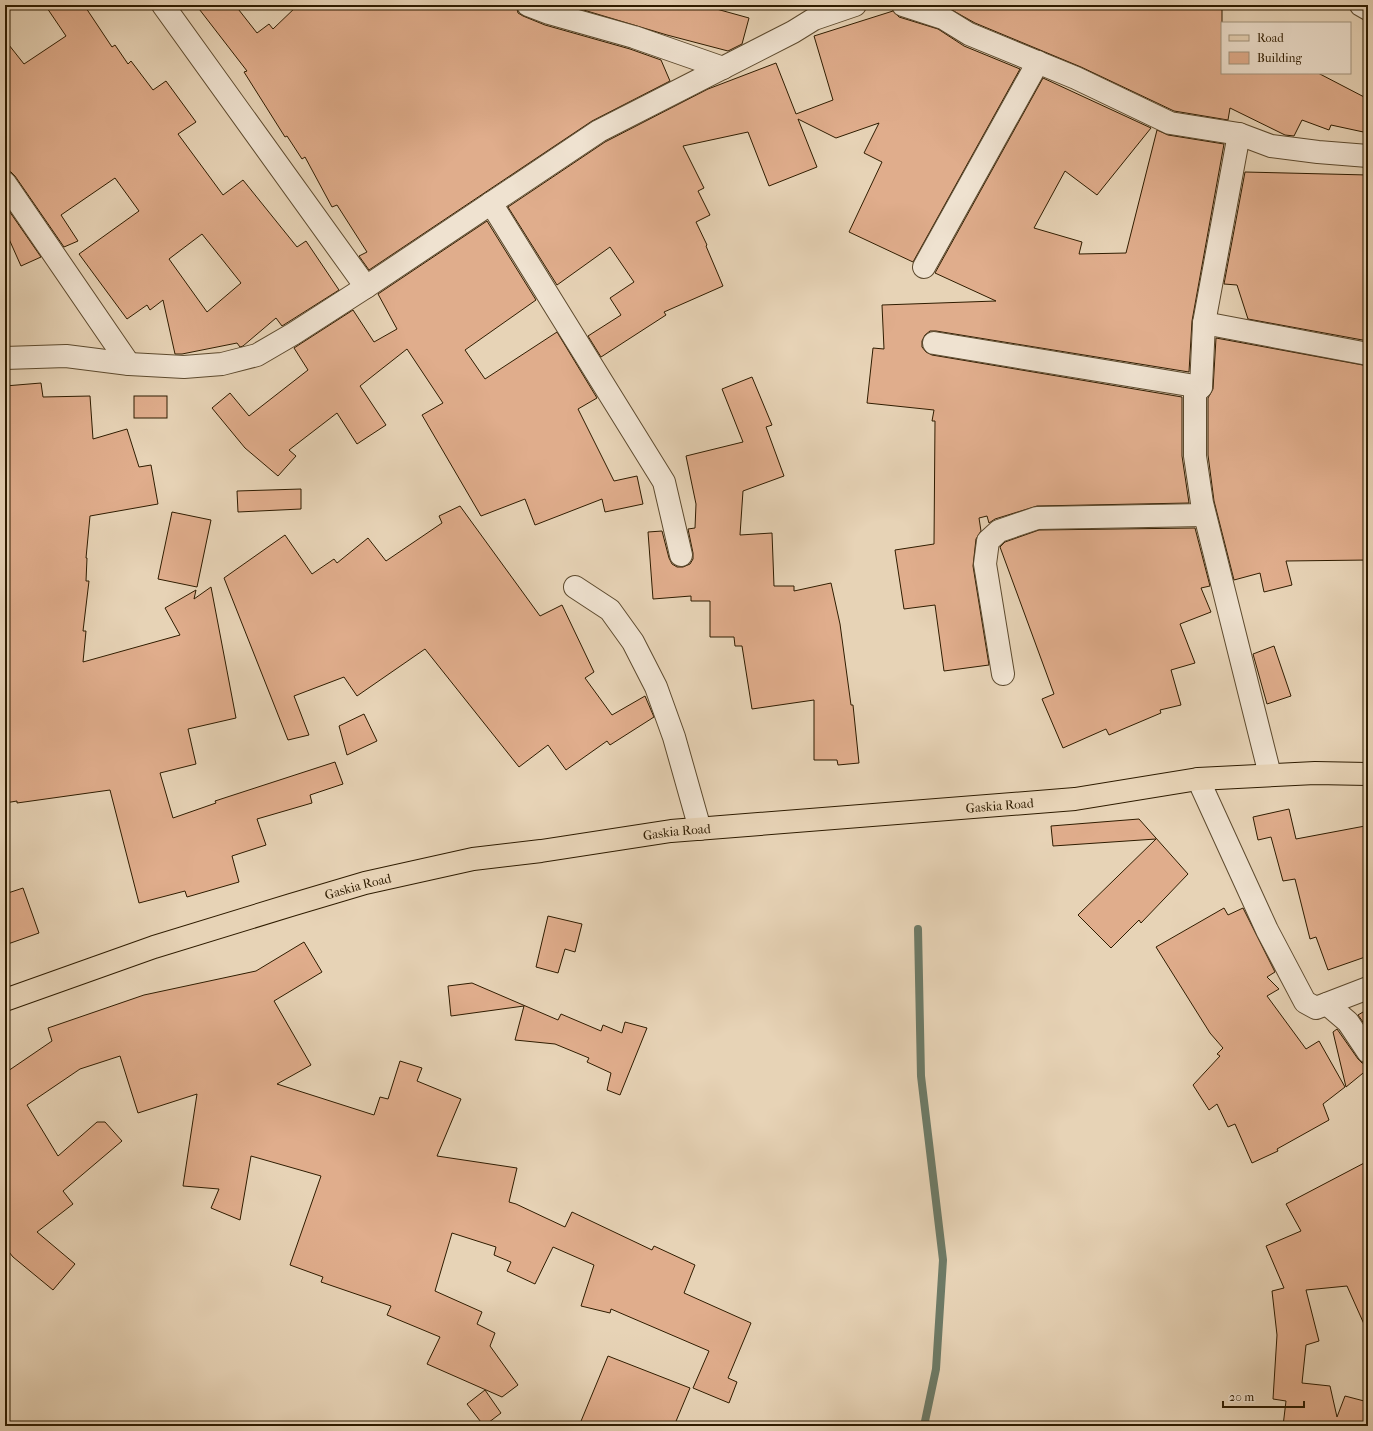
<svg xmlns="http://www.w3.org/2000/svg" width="1373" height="1431" font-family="'IM FELL French Canon',serif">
	<rect width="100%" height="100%" fill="#e7d3b6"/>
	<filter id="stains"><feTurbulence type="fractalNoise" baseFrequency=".005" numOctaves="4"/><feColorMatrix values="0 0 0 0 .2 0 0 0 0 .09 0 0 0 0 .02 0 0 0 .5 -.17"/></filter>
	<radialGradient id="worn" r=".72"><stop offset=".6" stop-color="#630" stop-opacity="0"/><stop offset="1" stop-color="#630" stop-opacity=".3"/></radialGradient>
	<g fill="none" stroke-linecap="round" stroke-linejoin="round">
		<polyline stroke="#6d7a66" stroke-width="8" points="918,929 921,1076 943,1260 936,1369 924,1426"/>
	</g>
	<g fill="#e0ad8c" stroke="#2f1c00" fill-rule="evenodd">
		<path d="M45 5H84L112 47 115 45 128 64 131 61 153 90 166 81 196 122 178 134 223 195 243 180 297 247 306 241 339 290 282 326 276 318 243 346 240 347 237 343 182 354H175L163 300 150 310 147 305 127 319 79 254 139 211 115 178 61 215 78 241 64 247 15 176 11 172 5 171V40L24 64 66 36ZM202 234 241 283 207 312 169 259Z"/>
		<polygon points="196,5 235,5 257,33 269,24 273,29 298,5 516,5 518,13 523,16 545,25 630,49 661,60 670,81 592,121 369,270 359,256 367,252 337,205 332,207 305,157 302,159 287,136 285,137 244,72 247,71"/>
		<polygon points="567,5 702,5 749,18 742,44 728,51 667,35"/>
		<polygon points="943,5 1222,5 1222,73 1318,73 1368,99 1368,133 1331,125 1329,130 1302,120 1294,136 1285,135 1230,108 1228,120 1174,111 1081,67 975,23"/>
		<polygon points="893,11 899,17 938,29 964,46 1020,69 913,262 849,232 882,162 864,153 879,123 836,138 798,119 817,167 769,186 748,132 683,146 704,188 698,191 710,215 696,222 707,245 706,246 723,286 664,312 666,315 601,357 588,336 621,315 610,298 634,282 610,247 557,285 508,207 605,142 708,89 776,63 796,114 833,100 814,36"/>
		<polygon points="1043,78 1151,128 1097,195 1065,171 1034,228 1082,242 1079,254 1126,253 1157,130 1168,135 1224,144 1192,321 1189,372 936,331 930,331 925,335 922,341 922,347 926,352 932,355 1182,397 1182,456 1189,503 1037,506 995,519 989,523 987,516 979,518 981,531 976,539 973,566 989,665 944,671 935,605 904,609 895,550 934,544 935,421 932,421 934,410 867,403 873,348 884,349 882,305 996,301 935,273"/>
		<polygon points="1245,172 1368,175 1368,341 1248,319 1237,285 1224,284"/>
		<polygon points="5,205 41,257 21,266 5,230"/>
		<polygon points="487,221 536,300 465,350 485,379 557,332 597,398 578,409 614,481 637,476 643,504 605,512 602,499 535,525 525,499 481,516 422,415 443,403 407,349 360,386 386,425 357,444 337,413 289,450 296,456 278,476 245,448 212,408 230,393 249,416 308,370 294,348 353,310 374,342 397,329 378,294"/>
		<polygon points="1216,338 1368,366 1368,560 1286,561 1292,585 1264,592 1260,573 1234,580 1214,501 1208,455 1208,398 1213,389"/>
		<polygon points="752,377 772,425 766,427 784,476 743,491 740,535 772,533 774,586 794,586 794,591 831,583 840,624 851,705 853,705 859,763 838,765 837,760 814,760 814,700 752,709 742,646 735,646 734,637 710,637 710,601 691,601 691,596 653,599 648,532 662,531 669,558 672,564 677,567 683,567 690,564 693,559 693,553 688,529 695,528 696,504 686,456 743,442 722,389"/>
		<polygon points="41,383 43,397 90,396 93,439 127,429 139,467 151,465 158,504 90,516 86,558 87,558 86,581 89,581 83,631 86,631 83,662 180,635 165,608 196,590 194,599 211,587 236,718 188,729 196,764 160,773 173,818 216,803 215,801 335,762 343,784 310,795 312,803 257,819 266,845 232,856 239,882 187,897 185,891 139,903 110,790 17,803 17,801 5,803 5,386"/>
		<rect x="134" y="396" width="33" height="22"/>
		<polygon points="301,489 301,509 238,512 237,491"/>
		<polygon points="460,506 540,616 562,605 594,672 585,678 612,715 645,696 654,717 610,745 607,741 566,770 548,745 519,767 425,649 357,696 344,677 294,696 309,735 288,740 224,578 285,535 312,574 334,559 337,563 368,538 386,561 442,523 439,516"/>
		<polygon points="172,512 211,520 197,587 158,579"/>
		<polygon points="1195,528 1210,586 1201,588 1211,612 1180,624 1195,663 1171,670 1181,705 1160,710 1161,713 1109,735 1106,729 1063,748 1042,699 1054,694 1000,547 1005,542 1039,530"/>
		<polygon points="1274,646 1291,696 1267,704 1253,654"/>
		<polygon points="364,714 377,741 347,755 339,726"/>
		<polygon points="1289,809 1296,839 1365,826 1368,838 1368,956 1328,970 1316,937 1310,939 1295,879 1283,881 1271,837 1258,840 1253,817"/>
		<polygon points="1139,819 1188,874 1141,923 1139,920 1111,948 1078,915 1156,839 1053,846 1051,826"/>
		<polygon points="23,888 39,933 5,945 5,894"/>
		<polygon points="1224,908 1228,915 1243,908 1275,972 1267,977 1279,989 1267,996 1306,1049 1319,1041 1345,1087 1323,1104 1329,1120 1277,1149 1278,1151 1252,1163 1235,1124 1228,1127 1217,1104 1209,1110 1193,1085 1220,1056 1217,1054 1223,1048 1210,1033 1156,947"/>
		<polygon points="548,916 582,924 575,952 565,949 558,973 536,967"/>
		<polygon points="304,942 322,972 274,1001 311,1065 277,1084 374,1115 380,1097 388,1099 400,1061 422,1068 417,1081 461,1099 437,1156 517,1168 509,1202 516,1204 565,1227 572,1212 652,1250 654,1246 695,1265 684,1293 751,1323 728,1378 737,1382 729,1403 693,1388 709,1351 611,1309 610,1313 581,1306 594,1265 553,1247 535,1284 507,1271 511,1262 494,1255 496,1247 452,1233 435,1291 482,1312 477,1324 495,1333 490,1346 518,1385 502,1397 427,1364 440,1337 387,1315 391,1306 321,1282 323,1277 290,1265 321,1176 251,1156 240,1220 211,1208 219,1189 183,1186 197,1094 138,1113 120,1056 80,1069 27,1105 58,1156 97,1122 105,1122 122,1141 63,1191 73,1204 37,1232 75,1264 53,1290 13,1257 5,1247 5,1067 8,1071 52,1041 48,1028 144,995 256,971"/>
		<polygon points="472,983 558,1020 561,1014 601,1031 603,1025 622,1033 625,1022 647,1028 620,1095 607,1090 611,1073 587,1062 589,1058 555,1044 515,1040 524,1006 451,1016 448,986"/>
		<polygon points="1368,1009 1368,1029 1358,1015"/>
		<polygon points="1337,1029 1358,1059 1362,1063 1368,1064 1368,1069 1346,1087 1333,1032"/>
		<polygon points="1368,1161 1368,1333 1347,1286 1306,1290 1319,1341 1306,1345 1302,1383 1330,1386 1337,1417 1345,1396 1368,1402 1368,1426 1283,1426 1286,1401 1273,1399 1277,1335 1272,1291 1284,1288 1266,1246 1301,1231 1286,1204"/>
		<polygon points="608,1356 690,1388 674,1426 579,1426"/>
		<polygon points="485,1390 501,1413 484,1426 467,1404"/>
	</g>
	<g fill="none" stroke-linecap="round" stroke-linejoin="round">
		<g stroke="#5d4a2e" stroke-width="24">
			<g id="minor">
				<polyline points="163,5 366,287"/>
				<polyline points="528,5 549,13 634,37 723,68"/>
				<polyline points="903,5 943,18 969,34 1076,78 1170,123 1239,134 1271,146 1318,152 1368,156"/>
				<polyline points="1361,5 1368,9"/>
				<polyline points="1239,134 1204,323 1201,387 1195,393 1195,456 1202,503 1270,775"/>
				<polyline points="5,183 129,364"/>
				<polyline points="491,203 664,482 681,555"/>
				<polyline points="924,267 1038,62"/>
				<polyline points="1204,323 1368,354"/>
				<polyline points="934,343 1201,387"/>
				<polyline points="5,358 66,356 129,364 184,367 222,364 257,355 293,334 366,287 599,131 793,32 814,19 855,5"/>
				<polyline points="575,587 610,610 633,642 656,687 674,737 700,829"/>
				<polyline points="1003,674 985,564 988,541 999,531 1037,518 1204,515"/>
				<polyline points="1198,779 1267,930 1305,1002 1316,1008 1368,988"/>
				<polyline points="1327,1004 1348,1022 1368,1052"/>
			</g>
		</g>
		<g stroke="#2f1c00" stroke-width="24">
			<g id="major">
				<path id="s1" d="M5 1000 154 947 291 905 365 883 473 859 541 851 671 831 1075 799 1198 779 1315 773 1368 774"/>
			</g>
		</g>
		<use href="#minor" stroke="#efe2d0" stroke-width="22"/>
		<use href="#major" stroke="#e7d3b6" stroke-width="22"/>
	</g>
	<g text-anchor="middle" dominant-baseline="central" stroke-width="4" stroke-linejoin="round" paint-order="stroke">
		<g font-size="13" fill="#2f1c00" stroke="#efe2d0">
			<text stroke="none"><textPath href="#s1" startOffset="1019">Gaskia Road</textPath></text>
			<text stroke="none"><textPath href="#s1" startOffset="695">Gaskia Road</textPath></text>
			<text stroke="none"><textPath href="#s1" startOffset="371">Gaskia Road</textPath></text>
		</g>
	</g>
	<rect width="1373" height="1431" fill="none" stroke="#e7d3b6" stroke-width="20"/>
	<rect x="6" y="6" width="1361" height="1419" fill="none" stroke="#2f1c00" stroke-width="2"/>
	<rect x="10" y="10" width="1353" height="1411" fill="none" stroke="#2f1c00"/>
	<rect x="1221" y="22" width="130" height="52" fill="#efe2d0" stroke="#a2937d"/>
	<rect x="1229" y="35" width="20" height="6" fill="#e7d3b6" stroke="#a2937d"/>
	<text x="1257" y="42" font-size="12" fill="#2f1c00">Road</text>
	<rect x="1229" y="52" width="20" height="12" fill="#e0ad8c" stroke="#a2937d"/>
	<text x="1257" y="62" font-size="12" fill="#2f1c00">Building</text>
	<path d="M1223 1401v6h81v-6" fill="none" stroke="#2f1c00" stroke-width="2"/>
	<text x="1229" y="1401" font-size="12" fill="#2f1c00" stroke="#efe2d0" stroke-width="3" paint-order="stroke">20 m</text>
	<rect width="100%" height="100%" filter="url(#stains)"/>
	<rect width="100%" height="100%" fill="url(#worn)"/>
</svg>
